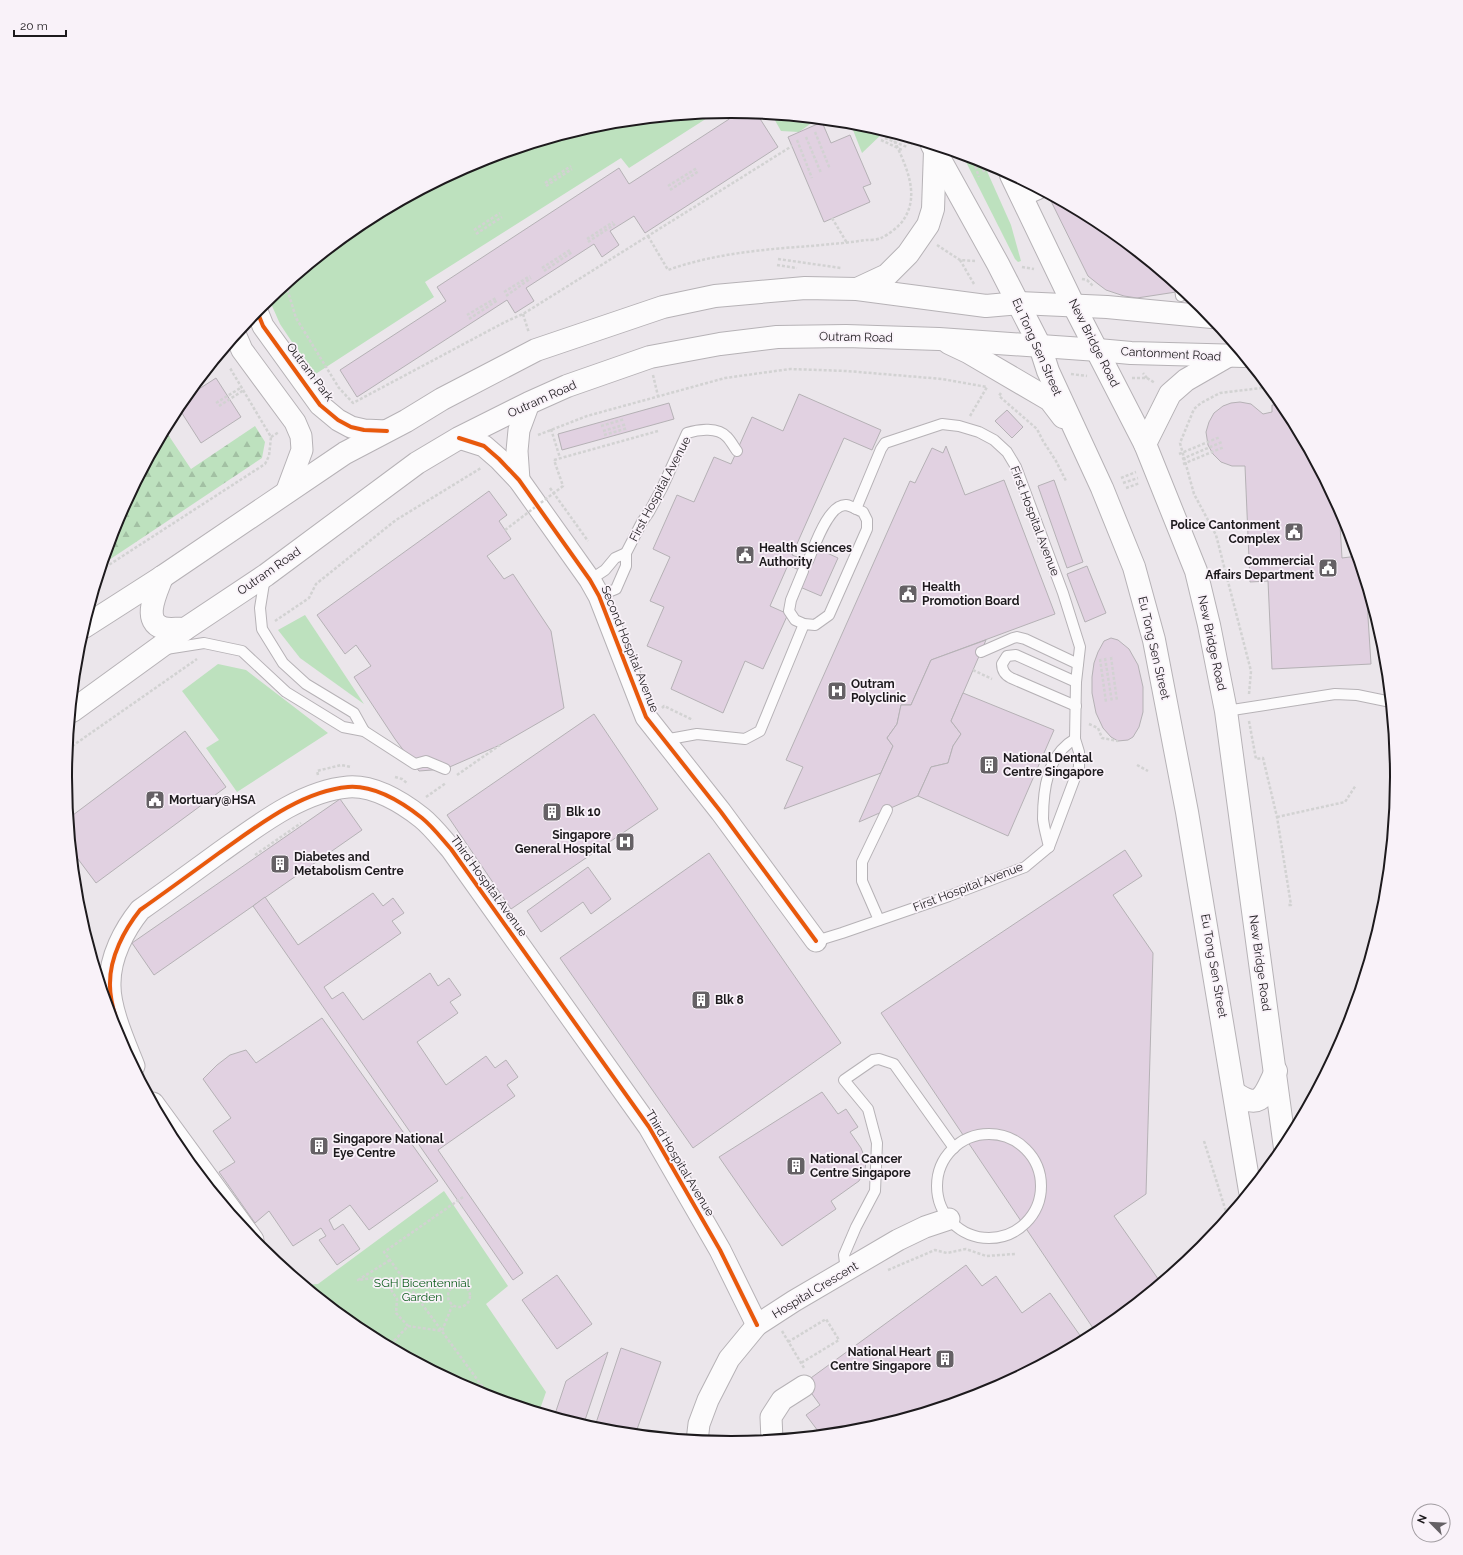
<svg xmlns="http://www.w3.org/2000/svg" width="1463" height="1555" font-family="Raleway,sans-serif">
	<defs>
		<pattern id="forest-firs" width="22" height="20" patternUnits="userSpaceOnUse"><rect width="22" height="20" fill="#bde1be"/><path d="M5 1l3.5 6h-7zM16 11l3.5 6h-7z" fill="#a2c0a3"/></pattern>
	</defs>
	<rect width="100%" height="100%" fill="#ebe6eb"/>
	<g fill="#bde1be">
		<polygon points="715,113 629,168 621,158 425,282 434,297 314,375 280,324 269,299 361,223 477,162 602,124"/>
		<polygon points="772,115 817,119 799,132 781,131"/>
		<polygon points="836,121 862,124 885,131 862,153 853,130"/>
		<polygon points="962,154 982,160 1011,225 1021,261 1018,262 1015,259"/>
		<polygon points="305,615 364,704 300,658 278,630"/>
		<polygon points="218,664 246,670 328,733 237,792 206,748 219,740 182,691"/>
		<polygon points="444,1191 508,1286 486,1304 546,1392 539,1412 476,1393 433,1370 429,1363 425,1366 361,1332 304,1285 318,1284"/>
	</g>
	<polygon fill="url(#forest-firs)" points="255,426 265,442 262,458 103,564 116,522 165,430 191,469"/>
	<g fill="#e1d1e1" stroke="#b5b1b5">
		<polygon points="740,112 757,114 778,147 645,233 634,216 610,231 619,245 602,257 594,244 526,288 534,301 515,313 507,300 357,397 340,370 446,301 437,287 619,168 629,184"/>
		<polygon points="822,122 831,143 850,135 871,184 863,187 870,202 824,222 788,137"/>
		<polygon points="1048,195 1102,223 1175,283 1176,292 1137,298 1124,296 1106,290 1098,284 1088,276"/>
		<polygon points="216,378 241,417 201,443 178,407 185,398"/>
		<polygon points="799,394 881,430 872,450 844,438 792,555 810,562 816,548 838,558 821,596 800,587 806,573 788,565 770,606 788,614 763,669 745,661 723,713 671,689 682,661 647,646 664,607 650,601 670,557 653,549 677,495 694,502 714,457 731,464 752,417 783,431"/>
		<polygon points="1240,402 1251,404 1263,414 1272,412 1272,405 1282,405 1281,402 1286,407 1339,508 1342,558 1358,556 1366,586 1371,664 1272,669 1268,581 1250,582 1245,466 1232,466 1221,462 1213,454 1208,445 1206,432 1209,422 1214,413 1223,406 1231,403"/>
		<polygon points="669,403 674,419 562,450 558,434"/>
		<polygon points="1007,410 1023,427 1012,438 995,421"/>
		<polygon points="946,446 965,495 1004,480 1055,614 931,660 911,705 901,705 897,724 887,738 893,746 881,773 784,809 803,767 786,760 910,481 915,483 932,448 943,453"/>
		<polygon points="1054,480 1083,562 1067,568 1038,486"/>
		<polygon points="489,491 507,515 499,521 511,539 487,556 504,579 513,574 551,631 564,708 500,745 445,769 419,771 395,739 354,677 371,666 356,645 345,654 317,615"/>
		<polygon points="1087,566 1106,613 1085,622 1067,574"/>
		<polygon points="1111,638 1118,640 1129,649 1138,665 1143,687 1143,712 1139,727 1133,737 1128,740 1118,741 1111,737 1103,728 1096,713 1092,693 1092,677 1094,663 1098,652 1104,641"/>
		<polygon points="986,640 951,721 961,734 953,746 948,763 931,767 918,796 859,822 893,746 887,738 897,724 901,705 911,705 931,660"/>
		<polygon points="963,693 1054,730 1008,836 918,796 931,767 948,763 953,746 961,734 951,721"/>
		<polygon points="594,714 658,809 511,909 447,815"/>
		<polygon points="185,731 226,787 96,883 72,851 69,818"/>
		<polygon points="340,799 362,830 154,975 132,943"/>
		<polygon points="1125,850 1142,876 1113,895 1153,953 1146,1194 1114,1216 1161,1283 1097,1334 881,1013"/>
		<polygon points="709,853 841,1043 693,1148 560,958"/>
		<polygon points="588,867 611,899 591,914 583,902 541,932 527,911"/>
		<polygon points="373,893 383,906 393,898 404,913 392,921 401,933 324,987 332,999 343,992 363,1020 430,973 438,986 449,978 461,995 450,1002 458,1013 417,1042 446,1085 486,1056 495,1068 506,1060 518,1077 507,1085 515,1096 438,1150 523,1273 513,1280 253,906 265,897 298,945"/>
		<polygon points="322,1018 438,1181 369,1230 350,1205 329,1220 334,1230 343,1224 360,1249 337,1265 319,1240 326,1236 321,1228 293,1246 269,1211 255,1223 219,1172 235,1162 213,1131 231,1118 203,1079 217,1065 230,1055 246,1050 256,1063"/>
		<polygon points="822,1092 838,1114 846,1109 858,1127 850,1132 861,1148 866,1161 865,1170 859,1181 831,1201 836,1209 782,1246 760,1216 719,1157"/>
		<polygon points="966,1265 982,1286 996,1276 1022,1313 1050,1293 1084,1341 986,1393 861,1431 821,1435 806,1415 820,1405 804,1383"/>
		<polygon points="557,1275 592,1324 557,1349 522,1300"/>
		<polygon points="621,1348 661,1362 635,1435 601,1431 594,1429"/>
		<polygon points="608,1352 583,1426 554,1417 566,1381"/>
	</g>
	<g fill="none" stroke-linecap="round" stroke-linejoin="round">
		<g stroke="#b6b2b6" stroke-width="12">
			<g id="service">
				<polyline points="1180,287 1181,296"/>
				<path d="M803 571 791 600 789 611 795 620 804 624 815 625 829 615 867 529V520L863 512C858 510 852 506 846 505 828 504 814 548 808 561"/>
				<polyline points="265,577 260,608 262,629 283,663 306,684 354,713 364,731"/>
				<polyline points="590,580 605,570 615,558 626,553"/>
				<path d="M599 596 616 589 626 566V553L642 522 649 512 662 488 687 433C699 429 718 427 727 437 731 441 734 447 737 451"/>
				<polyline points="166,649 204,643 242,651 286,692 343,727 364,731 415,764 426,761 445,769"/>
				<polyline points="981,652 1013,638 1017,637 1025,639 1078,664"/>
				<path d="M1076 706 1011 678C1005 675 1002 671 1002 664L1007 656 1016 655 1076 682"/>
				<polyline points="1226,711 1335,694 1357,695 1391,702"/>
				<polyline points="664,740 697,734 745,739 760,731 804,624"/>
				<path d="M1049 847C1047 838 1044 828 1043 819 1043 790 1047 755 1075 739"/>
				<polyline points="879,920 862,881 862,862 887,810"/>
				<polyline points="816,941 842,933 949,896 1025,867 1049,847 1079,767 1079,752 1075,739 1076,682 1080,647 1063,593 1016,467 1007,452 994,440 979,432 959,426 942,424 885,443 881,449 856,509"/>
				<circle cx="989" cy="1186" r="52"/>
				<polyline points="846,1271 844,1255 856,1227 875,1191 877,1143 868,1109 844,1080 873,1060 879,1059 894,1064 954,1148"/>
			</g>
		</g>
		<g stroke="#b6b2b6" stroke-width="23">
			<g id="minor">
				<polyline points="1021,196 1037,189"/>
				<polyline points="257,311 263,326 320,405 338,420 351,427 364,430 387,431"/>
				<polyline points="236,336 242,350 295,422 301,436 302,450 286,493"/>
				<polyline points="459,438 484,446 499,459 519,480 590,580 599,596 646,717 721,812 816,941"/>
				<polyline points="519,480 517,451 519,430 529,403"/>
				<path d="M134 1066C125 1043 109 1008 110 983 110 957 124 930 140 910 167 891 193 872 219 853 256 827 301 791 348 787 374 785 403 803 422 818 433 827 442 839 451 849L649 1127 720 1250 757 1325"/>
				<polyline points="153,1103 253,1240"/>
				<polyline points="772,1440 771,1417 782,1400 804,1386"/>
				<polyline points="697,1441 699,1424 708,1400 729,1359 757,1325 794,1301 898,1240 925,1227 949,1219"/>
			</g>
		</g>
		<g stroke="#b6b2b6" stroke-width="24">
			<g id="primary">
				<polyline points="932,145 998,264 1040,346 1048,371 1102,488 1134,567 1154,640 1187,812 1250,1191"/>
				<polyline points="1011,175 1074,306 1145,444 1196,571 1209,625 1226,711 1285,1148"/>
				<polyline points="857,289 887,275 908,254 928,225 933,209 935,151"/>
				<polyline points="949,343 968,352 1050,400 1063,417"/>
				<polyline points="1145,444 1170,394 1186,380 1226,357"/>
				<path d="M162 577C157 591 141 621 163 628 169 630 179 628 185 629"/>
				<polyline points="84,627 162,577 345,453 406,421 442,399 536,350 663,307 715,296 805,288 857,289 986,306 1019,303 1107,307 1212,317"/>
				<polyline points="72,711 185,629 266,575 417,463 459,438 529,403 567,386 650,357 720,344 777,337 846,336 939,339 1098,350 1131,353 1244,356"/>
				<path d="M1235 1093C1262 1112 1265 1093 1276 1071"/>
			</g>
		</g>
		<g stroke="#d2d2d2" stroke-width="2.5" stroke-dasharray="3 2" stroke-linecap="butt">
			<polyline points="815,132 830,169"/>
			<polyline points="893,136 912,144"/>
			<polyline points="806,137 821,173"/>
			<polyline points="885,138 907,147"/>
			<polyline points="908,138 915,141"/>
			<polyline points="797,140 812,178"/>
			<polyline points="881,140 902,150"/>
			<polyline points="972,157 979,177"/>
			<polyline points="979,160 985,174"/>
			<polyline points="987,162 991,172"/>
			<polyline points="545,183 571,166"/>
			<polyline points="546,186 572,169"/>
			<polyline points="668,186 697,168"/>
			<polyline points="670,190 699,171"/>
			<polyline points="832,218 847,243"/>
			<polyline points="474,230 500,213"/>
			<polyline points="476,234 502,217"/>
			<path d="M648 236 668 270C712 254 765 249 811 246 830 244 848 243 866 240 870 240 877 240 881 238 888 235 900 226 904 219 922 191 902 159 891 133"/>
			<polyline points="587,239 613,222"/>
			<polyline points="588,242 615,224"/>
			<polyline points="937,245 960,260"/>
			<polyline points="778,259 841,268"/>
			<polyline points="777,265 797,268"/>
			<polyline points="1022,267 1034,269"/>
			<polyline points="542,268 570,250"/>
			<polyline points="544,271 572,252"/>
			<polyline points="1082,279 1087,280 1094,287"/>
			<polyline points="974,284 960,260 975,261"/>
			<polyline points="286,285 296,318 339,388 353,403 505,322 523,314 792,146"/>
			<polyline points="504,292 530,276"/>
			<polyline points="506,296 531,278"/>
			<polyline points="523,314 529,333"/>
			<polyline points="467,315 496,298"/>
			<polyline points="469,319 498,300"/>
			<polyline points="1071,374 1087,376"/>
			<polyline points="653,375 658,396"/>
			<polyline points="1132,378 1147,378 1143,373"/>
			<polyline points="1147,378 1155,383"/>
			<polyline points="1001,393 999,396 1037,429 1043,441 1056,461 1066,481"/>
			<polyline points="216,403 242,387"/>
			<polyline points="219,406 244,390"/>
			<polyline points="601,426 625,419"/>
			<polyline points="551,429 560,458"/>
			<polyline points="603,431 627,424"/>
			<polyline points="538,435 587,416 725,378 790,369 847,371 942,379 987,387 970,416"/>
			<polyline points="604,435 628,428"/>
			<polyline points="271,437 279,432"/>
			<polyline points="1179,454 1220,437"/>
			<polyline points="1182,459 1222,442"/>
			<polyline points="554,460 658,431"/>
			<polyline points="1183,464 1224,447"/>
			<polyline points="1121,478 1136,472"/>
			<polyline points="1123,483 1138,478"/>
			<polyline points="550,488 588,541"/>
			<polyline points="1126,488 1140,483"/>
			<polyline points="101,570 265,464 269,456 271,437 230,368"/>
			<polyline points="275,621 309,598 316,584 396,520 481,468"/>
			<polyline points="1111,657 1117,701"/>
			<polyline points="1105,658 1112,702"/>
			<polyline points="1100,659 1106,702"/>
			<polyline points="973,670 992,679"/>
			<polyline points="1249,694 1251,671 1216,535 1194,494 1180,443 1194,409 1201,403 1220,393 1269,387"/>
			<polyline points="662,708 664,706 693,720"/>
			<polyline points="1249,721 1256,759 1263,758 1277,817 1291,905 1288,905"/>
			<polyline points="1089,724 1098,728 1102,738 1118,741"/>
			<polyline points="68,749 197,659"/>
			<polyline points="1137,765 1148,771"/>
			<polyline points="318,775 317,771 341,765 351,767"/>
			<polyline points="457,775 500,745"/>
			<polyline points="395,777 402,779 408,784"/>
			<polyline points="426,797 446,783"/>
			<polyline points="1277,817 1345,802 1356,785"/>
			<polyline points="255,855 301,823"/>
			<polyline points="1204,1141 1228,1218"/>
			<polyline points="463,1197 384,1252 490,1397"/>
			<polyline points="390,1260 358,1280 373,1278 388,1285 397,1299 396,1313 408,1326"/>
			<polyline points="888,1270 935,1250 947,1253 966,1249 986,1256 1015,1254"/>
			<circle cx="459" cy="1296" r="11"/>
			<polyline points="782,1331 804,1368"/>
			<polyline points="393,1342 401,1353"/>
			<polyline points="788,1342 826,1319 839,1340 801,1363"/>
			<polyline points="385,1344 393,1342 408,1326 442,1331 452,1306"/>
		</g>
		<use href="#service" stroke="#fcfbfc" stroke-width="10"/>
		<use href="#minor" stroke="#fcfbfc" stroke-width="21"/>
		<use href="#primary" stroke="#fcfbfc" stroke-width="22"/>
		<polyline stroke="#d2d2d2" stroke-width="2.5" stroke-dasharray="3 2" stroke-linecap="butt" points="505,530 563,486 554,460"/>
		<g stroke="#f9f2f9" stroke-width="6">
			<g id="cycleway">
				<polyline points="257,311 263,326 320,405 338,420 351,427 364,430 387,431"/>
				<polyline points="459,438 484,446 499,459 519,480 590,580 599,596 646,717 721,812 816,941"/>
				<path d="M134 1066C125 1043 109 1008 110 983 110 957 124 930 140 910 167 891 193 872 219 853 256 827 301 791 348 787 374 785 403 803 422 818 433 827 442 839 451 849L649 1127 720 1250 757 1325"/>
			</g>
		</g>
		<use href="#cycleway" stroke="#e8590c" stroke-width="4"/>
	</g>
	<defs>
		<g id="civic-square" transform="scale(1)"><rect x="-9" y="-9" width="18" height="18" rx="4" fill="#656165" stroke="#f9f2f9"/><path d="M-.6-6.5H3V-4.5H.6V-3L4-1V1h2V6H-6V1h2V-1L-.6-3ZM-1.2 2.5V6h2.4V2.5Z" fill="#fff"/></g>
		<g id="hospital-square" transform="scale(1)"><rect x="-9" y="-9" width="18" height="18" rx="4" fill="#656165" stroke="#f9f2f9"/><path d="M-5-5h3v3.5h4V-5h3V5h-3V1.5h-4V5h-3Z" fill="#fff"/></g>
		<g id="building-square" transform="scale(1)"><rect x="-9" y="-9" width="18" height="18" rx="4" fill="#656165" stroke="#f9f2f9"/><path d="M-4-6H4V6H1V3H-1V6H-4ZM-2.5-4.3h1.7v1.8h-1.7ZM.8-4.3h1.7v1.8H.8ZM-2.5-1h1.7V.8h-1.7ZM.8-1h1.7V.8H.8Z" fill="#fff"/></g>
	</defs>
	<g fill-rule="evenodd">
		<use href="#civic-square" x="1294" y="532"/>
		<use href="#civic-square" x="745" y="555"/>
		<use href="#civic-square" x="1328" y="568"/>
		<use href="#civic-square" x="908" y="594"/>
		<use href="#hospital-square" x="837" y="691"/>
		<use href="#building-square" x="989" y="765"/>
		<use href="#civic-square" x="155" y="800"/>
		<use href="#building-square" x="552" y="812"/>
		<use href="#hospital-square" x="625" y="842"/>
		<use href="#building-square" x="280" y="864"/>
		<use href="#building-square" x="701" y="1000"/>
		<use href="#building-square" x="319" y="1146"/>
		<use href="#building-square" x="796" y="1166"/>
		<use href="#building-square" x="945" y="1359"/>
	</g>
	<g text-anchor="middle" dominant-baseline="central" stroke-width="3.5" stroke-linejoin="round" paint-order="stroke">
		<g font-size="12" fill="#1d1a1d" stroke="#f9f2f9">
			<text transform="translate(856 337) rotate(1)">Outram Road</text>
			<text transform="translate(1094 343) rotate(63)">New Bridge Road</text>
			<text transform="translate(1037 347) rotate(66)">Eu Tong Sen Street</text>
			<text transform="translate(1171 354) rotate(3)">Cantonment Road</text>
			<text transform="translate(310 372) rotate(53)">Outram Park</text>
			<text transform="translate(542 399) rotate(-24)">Outram Road</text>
			<text transform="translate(660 489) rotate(-62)">First Hospital Avenue</text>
			<text transform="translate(1035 521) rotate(69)">First Hospital Avenue</text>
			<text transform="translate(269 571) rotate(-35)">Outram Road</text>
			<text transform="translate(1212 643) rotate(78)">New Bridge Road</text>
			<text transform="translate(1154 648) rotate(77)">Eu Tong Sen Street</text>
			<text transform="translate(630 649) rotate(68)">Second Hospital Avenue</text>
			<text transform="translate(489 886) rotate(54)">Third Hospital Avenue</text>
			<text transform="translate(968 887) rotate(-21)">First Hospital Avenue</text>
			<text transform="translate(1260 963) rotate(82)">New Bridge Road</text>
			<text transform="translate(1214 966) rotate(80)">Eu Tong Sen Street</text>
			<text transform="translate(680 1163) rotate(59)">Third Hospital Avenue</text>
			<text transform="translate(815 1290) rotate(-31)">Hospital Crescent</text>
		</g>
		<g font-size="12" font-weight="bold" fill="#1d1a1d" stroke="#f9f2f9" text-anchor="start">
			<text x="1280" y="525" text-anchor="end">Police Cantonment<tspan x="1280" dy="14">Complex</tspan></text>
			<text x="759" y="548">Health Sciences<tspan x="759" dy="14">Authority</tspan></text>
			<text x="1314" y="561" text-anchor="end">Commercial<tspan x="1314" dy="14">Affairs Department</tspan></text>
			<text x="922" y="587">Health<tspan x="922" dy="14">Promotion Board</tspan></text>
			<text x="851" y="684">Outram<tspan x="851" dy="14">Polyclinic</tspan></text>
			<text x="1003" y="758">National Dental<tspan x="1003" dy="14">Centre Singapore</tspan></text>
			<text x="169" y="800">Mortuary@HSA</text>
			<text x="566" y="812">Blk 10</text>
			<text x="611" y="835" text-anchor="end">Singapore<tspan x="611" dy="14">General Hospital</tspan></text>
			<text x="294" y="857">Diabetes and<tspan x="294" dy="14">Metabolism Centre</tspan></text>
			<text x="715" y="1000">Blk 8</text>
			<text x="333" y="1139">Singapore National<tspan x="333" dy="14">Eye Centre</tspan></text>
			<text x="810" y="1159">National Cancer<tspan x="810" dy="14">Centre Singapore</tspan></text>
			<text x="931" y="1352" text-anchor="end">National Heart<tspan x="931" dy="14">Centre Singapore</tspan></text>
		</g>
		<g font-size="12" fill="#0c5d1b" stroke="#f9f2f9">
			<text x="422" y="1283">SGH Bicentennial<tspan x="422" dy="14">Garden</tspan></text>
		</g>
	</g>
	<path d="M0 0H1463V1555H0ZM72 777a659 659 0 1 1 1318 0a659 659 0 1 1-1318 0Z" fill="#f9f2f9" fill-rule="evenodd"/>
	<path fill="none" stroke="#1d1a1d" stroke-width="2" d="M72 777a659 659 0 1 1 1318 0a659 659 0 1 1-1318 0Z"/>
	<g transform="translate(1431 1523) rotate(294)"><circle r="19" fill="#f9f2f9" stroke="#a19ca1"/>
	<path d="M0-3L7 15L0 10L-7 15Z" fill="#656165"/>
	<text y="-6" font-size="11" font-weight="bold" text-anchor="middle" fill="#1d1a1d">N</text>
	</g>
	<path d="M14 30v6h52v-6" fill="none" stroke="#1d1a1d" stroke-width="2"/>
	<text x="20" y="30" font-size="12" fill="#1d1a1d" stroke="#f9f2f9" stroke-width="3" paint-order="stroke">20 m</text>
</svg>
